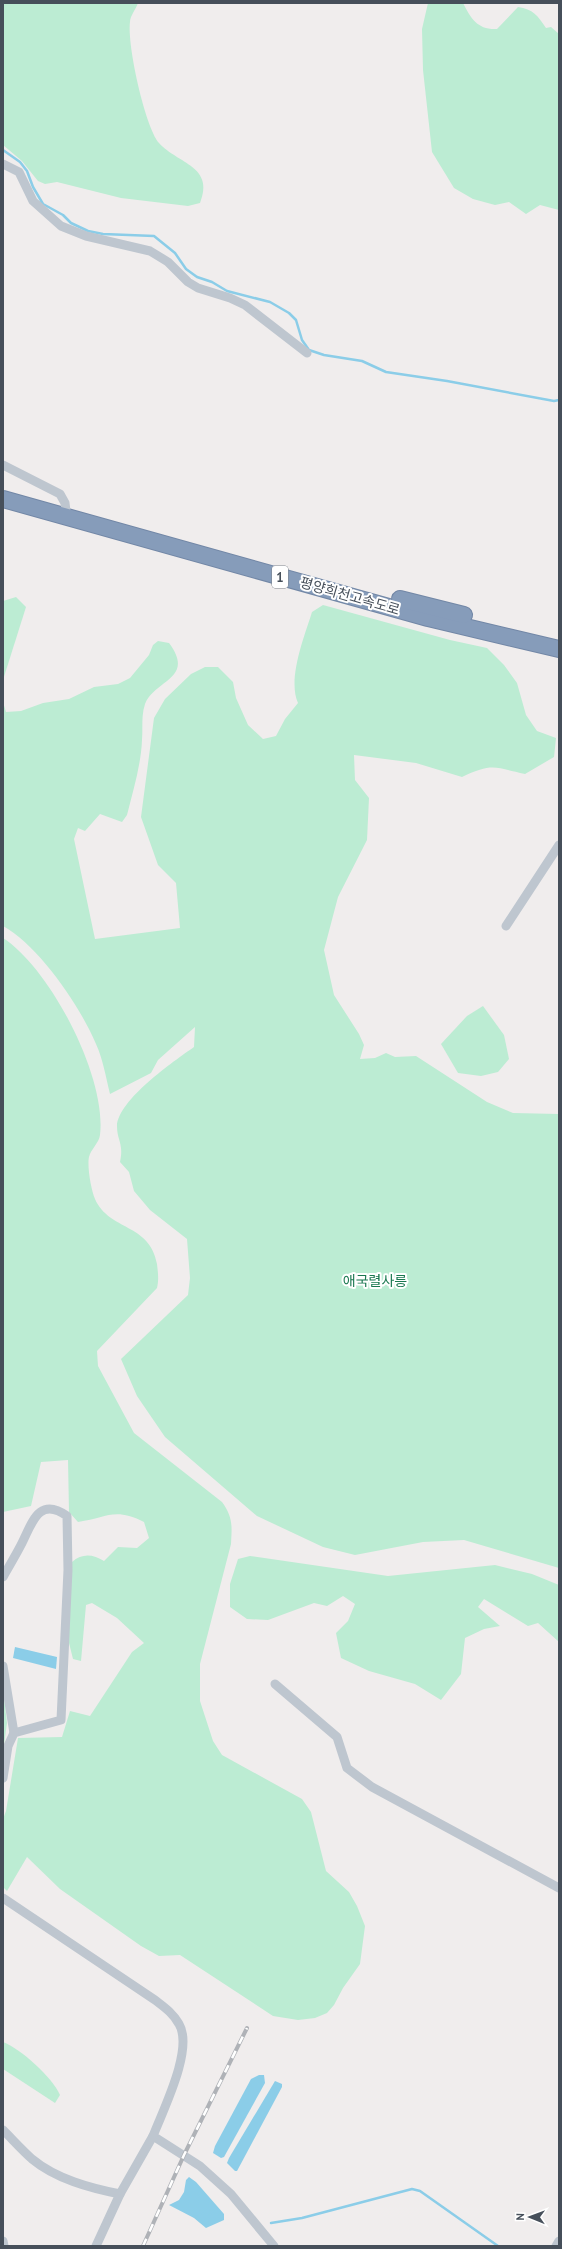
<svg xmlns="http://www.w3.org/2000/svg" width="562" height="2249" font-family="'PT Sans','Noto Sans KR',sans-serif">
	<rect width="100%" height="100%" fill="#f0eded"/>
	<g fill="#bcecd3">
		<path d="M3 3H138C136 9 130 16 130 22 127 45 145 126 159 143 178 164 215 166 200 203L188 206 121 198 57 182 45 184 38 181 22 161 3 145Z"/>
		<path d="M428 3H463C471 19 478 30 497 29L518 7C533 9 538 16 546 28L551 27 559 34V210L540 205 526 214 509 202 495 205 473 199 454 188 432 152 423 70 422 29Z"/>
		<polygon points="16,597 26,607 3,680 3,601"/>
		<path d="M323 605 450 640 487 648 504 665 517 683 526 715 537 731 556 738 554 757 525 774C494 767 492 763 462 777L416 763 354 755 355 780 369 798 367 840 338 897 324 950 334 995 359 1034 364 1045 360 1059 375 1058 386 1053 395 1057 416 1056 487 1102 513 1113 559 1114V1568L464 1540 423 1542 355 1555 323 1547 257 1516 165 1437 137 1396 121 1359 188 1295 190 1278 187 1239 150 1210 134 1191 129 1172 120 1162C124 1143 117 1141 117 1126 118 1100 174 1061 194 1047L195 1027 158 1060 151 1073 110 1094C106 1078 103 1059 96 1044 80 1006 39 946 3 926V702L6 712 21 711 43 703 69 699 94 687 118 684 130 678 149 655 153 645 158 641 169 643C196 679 154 680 145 704 141 716 143 728 142 740 141 765 133 791 127 815L122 822 100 814 85 831 78 828 74 839 95 939 180 928 176 883 158 865 141 817 154 718 165 699 191 674 205 667H218L233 682 236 698 248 725 263 739 276 736 285 719 298 703C287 679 305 635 312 612Z"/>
		<path d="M3 938C51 969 107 1078 100 1135 99 1143 91 1149 89 1157 87 1166 91 1190 95 1199 109 1231 150 1223 157 1264 158 1273 159 1279 157 1288L97 1351 98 1366 134 1433 222 1502C233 1517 232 1526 231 1544L200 1664V1701L213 1741 222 1755 302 1799 311 1812 326 1871 349 1892 357 1906 365 1926 360 1964 343 1988 334 2005 327 2013 315 2018 298 2020 273 2016 180 1955 159 1956 141 1946 60 1889 27 1857 7 1891 3 1887V1819L6 1811 18 1738 62 1737 70 1711 90 1716 132 1652 144 1643 117 1618 92 1603 86 1605 81 1661 73 1659 68 1639 72 1562C82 1553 93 1554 104 1561L118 1547 137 1548 149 1538 144 1522C114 1507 107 1518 78 1522L69 1512 68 1460 41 1462 31 1506 3 1512Z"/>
		<polygon points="483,1006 504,1035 509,1059 498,1072 481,1076 458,1073 441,1044 467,1016"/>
		<polygon points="250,1556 388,1576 495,1565 532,1574 559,1585 559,1642 538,1623 528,1626 484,1599 478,1607 500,1626 484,1629 465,1638 461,1674 441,1700 415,1684 369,1671 341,1658 336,1633 348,1621 355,1604 343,1596 327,1606 314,1603 268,1620 247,1619 230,1607 230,1584 238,1559"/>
		<polygon points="3,1689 7,1723 3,1752"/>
		<path d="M3 2042C21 2049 52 2077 60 2095L55 2103 3 2069Z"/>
	</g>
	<g fill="#8bcde8">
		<polygon points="15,1647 57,1657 56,1669 13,1658"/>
		<polygon points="259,2075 264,2075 265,2083 224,2157 221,2158 213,2153 215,2146 251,2079"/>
		<polygon points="275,2081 282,2084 282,2087 237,2171 235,2171 227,2163 229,2158"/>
		<polygon points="189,2177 196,2182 224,2214 224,2220 206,2228 194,2218 169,2205 179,2200 184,2192 186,2180"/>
	</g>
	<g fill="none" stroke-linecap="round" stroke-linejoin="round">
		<g stroke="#8bcde8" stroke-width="2.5">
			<polyline points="3,150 20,162 27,171 33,187 43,204 63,215 71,223 88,231 103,234 154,236 175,253 186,269 197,277 212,282 227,291 270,302 289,313 296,320 302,340 309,350 324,355 362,361 386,372 447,381 554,401 559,400"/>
			<polyline points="271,2223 302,2218 412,2189 420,2191 498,2246"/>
		</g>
		<g stroke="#7287a6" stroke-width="18">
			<g id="highway">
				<polyline points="3,499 428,618 559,649"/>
				<polyline points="400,599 464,615"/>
			</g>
		</g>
		<g stroke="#bec6cf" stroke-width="9">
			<polyline points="3,164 19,172 33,201 61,226 86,236 150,251 168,262 188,282 198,288 230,298 245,305 307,353"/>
			<polyline points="3,465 60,494 65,503 66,511"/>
			<polyline points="506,926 559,845"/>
			<path d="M3 1577C9 1566 16 1555 22 1543 32 1523 39 1496 67 1516L68 1570 61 1720 14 1733 8 1746 3 1778"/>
			<polyline points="3,1666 14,1733"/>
			<polyline points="275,1684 337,1737 347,1768 372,1787 559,1888"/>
			<path d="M3 1898 155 2000C164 2007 173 2013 179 2024 194 2049 163 2110 153 2136L200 2166 231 2194 274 2246"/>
			<path d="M3 2130C13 2140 22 2150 32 2159 56 2179 90 2188 120 2194L153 2136"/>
			<polyline points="3,2241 4,2246"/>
			<polyline points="96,2246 120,2194"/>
			<polyline points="556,2246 559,2241"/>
		</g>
		<use href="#highway" stroke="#869cba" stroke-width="16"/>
		<g stroke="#afb2b7" stroke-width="4">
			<polyline id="rail" points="143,2246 184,2155 247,2028"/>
		</g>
		<use href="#rail" stroke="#fff" stroke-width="2.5" stroke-dasharray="8" stroke-linecap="butt"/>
	</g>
	<g text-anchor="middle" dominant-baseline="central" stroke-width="4" stroke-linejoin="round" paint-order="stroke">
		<rect fill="#fff" stroke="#7e848c" stroke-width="1" x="272" y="566" width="16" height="22" rx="3"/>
		<g font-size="13" font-weight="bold" fill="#464f5a">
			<text x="280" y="577">1</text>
		</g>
		<g font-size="14" fill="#464f5a" stroke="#fff">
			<text transform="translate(350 596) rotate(16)">평양희천고속도로</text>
		</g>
		<g font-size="14" fill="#1a7850" stroke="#fff">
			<text x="375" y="1281">애국렬사릉</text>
		</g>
	</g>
	<rect width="562" height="2249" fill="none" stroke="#464f5a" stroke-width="8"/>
	<g transform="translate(530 2217) rotate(271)" stroke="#ffffff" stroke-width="3" paint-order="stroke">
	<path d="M0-3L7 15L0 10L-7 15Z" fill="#464f5a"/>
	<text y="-6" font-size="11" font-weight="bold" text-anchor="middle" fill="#464f5a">N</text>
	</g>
</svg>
